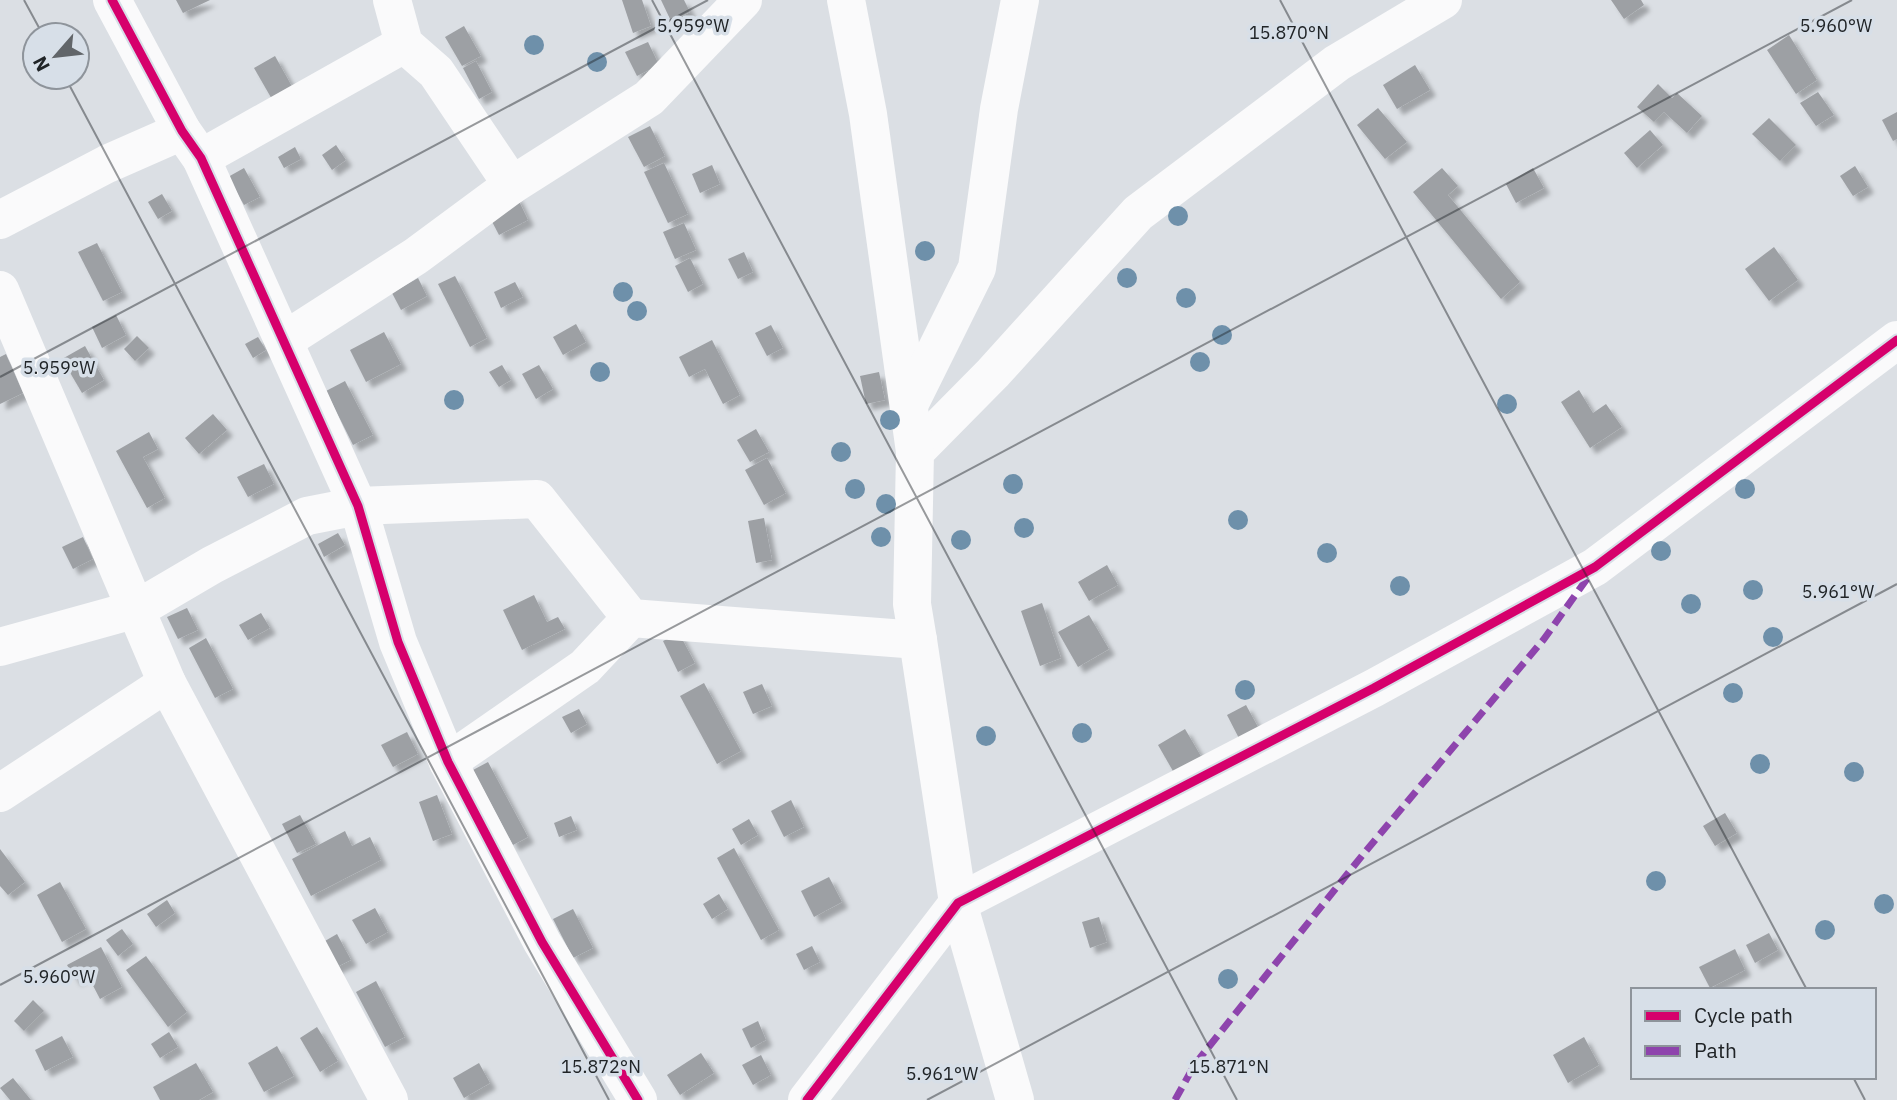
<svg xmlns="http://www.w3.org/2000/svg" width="1897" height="1100" font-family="'IBM Plex Sans',sans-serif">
	<defs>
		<filter id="shadow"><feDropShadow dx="6" dy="6" stdDeviation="2" flood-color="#0004"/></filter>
	</defs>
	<rect width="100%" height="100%" fill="#dbdfe4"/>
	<g fill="#9da0a4" filter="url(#shadow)">
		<polygon points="176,0 210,0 183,13"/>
		<polygon points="622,0 642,0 651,26 633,33"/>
		<polygon points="661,0 684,0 690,12 671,21"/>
		<polygon points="1611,0 1641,0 1644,5 1624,19"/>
		<polygon points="464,26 481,56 462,66 445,37"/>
		<polygon points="1789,35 1817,80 1796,94 1767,50"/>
		<polygon points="648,42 659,65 637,76 625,52"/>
		<polygon points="275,56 294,90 273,101 254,68"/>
		<polygon points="476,61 492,92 479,99 463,68"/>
		<polygon points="1415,65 1430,90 1397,109 1383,85"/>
		<polygon points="1658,84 1672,98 1677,93 1702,116 1687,133 1664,112 1654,122 1637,107"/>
		<polygon points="1818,92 1834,115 1816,126 1800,103"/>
		<polygon points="1378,108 1407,142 1385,159 1357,125"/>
		<polygon points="1897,112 1897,139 1893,141 1882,120"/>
		<polygon points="1769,118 1796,145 1780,161 1752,134"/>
		<polygon points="650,126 665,156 644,167 628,137"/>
		<polygon points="1650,130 1663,145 1637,168 1624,153"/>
		<polygon points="336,145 346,160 332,170 322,155"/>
		<polygon points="295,147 301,159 284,168 278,157"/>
		<polygon points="664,163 688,214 668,223 644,172"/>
		<polygon points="712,165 720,184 700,193 692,174"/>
		<polygon points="1855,166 1868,187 1853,196 1840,176"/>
		<polygon points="244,168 260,197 244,205 228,177"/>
		<polygon points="1442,168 1458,186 1448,195 1520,282 1501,299 1413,192"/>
		<polygon points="1533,168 1544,188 1516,203 1506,184"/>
		<polygon points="162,194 172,211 158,219 148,202"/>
		<polygon points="516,195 528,220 499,235 486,210"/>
		<polygon points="684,223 696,250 675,259 663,232"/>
		<polygon points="97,243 122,292 103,301 78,252"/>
		<polygon points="1774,247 1798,280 1769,301 1745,269"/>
		<polygon points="744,252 753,272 738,279 728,259"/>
		<polygon points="690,258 703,284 688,292 675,266"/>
		<polygon points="455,276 487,338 470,347 438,284"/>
		<polygon points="418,278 427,296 401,310 392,293"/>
		<polygon points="515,282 523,297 501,308 494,292"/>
		<polygon points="116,315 126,335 102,348 92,327"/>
		<polygon points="576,324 586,342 563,355 553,337"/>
		<polygon points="771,325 783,348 767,356 755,333"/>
		<polygon points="384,332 401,364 366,382 350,350"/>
		<polygon points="137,336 149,348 135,361 124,349"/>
		<polygon points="258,337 266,350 253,358 245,344"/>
		<polygon points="712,340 740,395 723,404 705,369 689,377 679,357"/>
		<polygon points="85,346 104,380 82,393 62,359"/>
		<polygon points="6,354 23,393 0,404 0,357"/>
		<polygon points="502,365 511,380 499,387 489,372"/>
		<polygon points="539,365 553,389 536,399 522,374"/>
		<polygon points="879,372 885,400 866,404 860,376"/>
		<polygon points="345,381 373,435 353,445 326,391"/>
		<polygon points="1579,390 1593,413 1606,404 1622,427 1590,448 1561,402"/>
		<polygon points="213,414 227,430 199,454 185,438"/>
		<polygon points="756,429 769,452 750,462 737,440"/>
		<polygon points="149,432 158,449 143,457 165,498 147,508 116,451"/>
		<polygon points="767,458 786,493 764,505 745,470"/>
		<polygon points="264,464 274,484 248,497 237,477"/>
		<polygon points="764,518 772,560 756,563 748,521"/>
		<polygon points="338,533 345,545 324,557 318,544"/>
		<polygon points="83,537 93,559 73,569 62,547"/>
		<polygon points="1107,565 1118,585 1089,601 1078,582"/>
		<polygon points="534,595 547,622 558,617 565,629 522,650 503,610"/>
		<polygon points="1042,603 1061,658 1040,666 1021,611"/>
		<polygon points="187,608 198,630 178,639 167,617"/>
		<polygon points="261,613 270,628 248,640 239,625"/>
		<polygon points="1089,615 1109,649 1078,667 1058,632"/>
		<polygon points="679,633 695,663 678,672 663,641"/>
		<polygon points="206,638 233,689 215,698 189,648"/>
		<polygon points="704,683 741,751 717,764 680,696"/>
		<polygon points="762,684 772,706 753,714 743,692"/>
		<polygon points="1246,705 1264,738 1244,748 1227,715"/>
		<polygon points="579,709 587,724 571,733 562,717"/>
		<polygon points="1185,729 1208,768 1181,785 1158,745"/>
		<polygon points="407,732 418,754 393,767 381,745"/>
		<polygon points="488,762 528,837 513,845 473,770"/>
		<polygon points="437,795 452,834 433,841 419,802"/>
		<polygon points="791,800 804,827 784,837 771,811"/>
		<polygon points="1725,813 1737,833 1715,846 1703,826"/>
		<polygon points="300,815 316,844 297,853 282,824"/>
		<polygon points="571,816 577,830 559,837 554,823"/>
		<polygon points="749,819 758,835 741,845 732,829"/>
		<polygon points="345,831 352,846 370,837 381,860 311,896 292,859"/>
		<polygon points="734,848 779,930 761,940 717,858"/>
		<polygon points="0,849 25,882 8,895 0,886"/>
		<polygon points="829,877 842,902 814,917 801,891"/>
		<polygon points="60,882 86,929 62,942 37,895"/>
		<polygon points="719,894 728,909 712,919 703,904"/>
		<polygon points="167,900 175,913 156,927 147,914"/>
		<polygon points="375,908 388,932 366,944 352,920"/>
		<polygon points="573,909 593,948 573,958 553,919"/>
		<polygon points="1099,917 1107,942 1090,948 1082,922"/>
		<polygon points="122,929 133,944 118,956 106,940"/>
		<polygon points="1769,933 1778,950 1755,963 1746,945"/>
		<polygon points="337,934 351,960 331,970 318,945"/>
		<polygon points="812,946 820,962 804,970 796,954"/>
		<polygon points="101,947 122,987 100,999 87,974 75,980 67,965"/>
		<polygon points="1735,949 1745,970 1710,988 1699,967"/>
		<polygon points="146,956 187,1012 168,1027 126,970"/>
		<polygon points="376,981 405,1037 385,1047 356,992"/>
		<polygon points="33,1000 44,1011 24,1031 14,1021"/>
		<polygon points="758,1021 766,1040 751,1048 742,1029"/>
		<polygon points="317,1027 338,1061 320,1072 300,1038"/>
		<polygon points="169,1032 178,1047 160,1058 151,1044"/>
		<polygon points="62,1036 73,1057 45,1071 35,1050"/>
		<polygon points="1584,1037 1599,1065 1568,1083 1553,1055"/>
		<polygon points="277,1046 294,1076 264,1092 248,1063"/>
		<polygon points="701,1053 714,1073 680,1095 667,1075"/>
		<polygon points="761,1055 771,1075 753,1085 742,1065"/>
		<polygon points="196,1063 213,1092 199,1100 160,1100 153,1087"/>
		<polygon points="479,1063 490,1083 464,1098 453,1078"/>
		<polygon points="13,1078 31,1100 10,1100 0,1088"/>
	</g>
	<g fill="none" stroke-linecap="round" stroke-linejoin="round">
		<g stroke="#fafafb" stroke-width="38">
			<polyline points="112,0 182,131 201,158 358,506 398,642 448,762 542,942 638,1100"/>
			<polyline points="392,0 404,44 436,72 512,185"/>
			<polyline points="201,158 404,44"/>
			<polyline points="0,220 107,164 182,131"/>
			<polyline points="0,290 167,683 389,1100"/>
			<polyline points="285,340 416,256 512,185 649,98 743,0"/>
			<polyline points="0,647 137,609 212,565 307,516 358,506 537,499 631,618 918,640"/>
			<polyline points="448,762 585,667 631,618"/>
			<polyline points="0,793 167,683"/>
			<polyline points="807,1100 958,903 1374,688 1595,567 1897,340"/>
			<polyline points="1015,1100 958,903 918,640 912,604 915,452 993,373 1138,213 1337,63 1443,0"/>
		</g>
		<g stroke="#fafafb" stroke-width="38">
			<polyline points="846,0 868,114 915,452"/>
			<polyline points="909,405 977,268 999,109 1020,0"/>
		</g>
		<polyline stroke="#8e44ad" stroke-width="7" stroke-dasharray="14 7" stroke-linecap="butt" points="1175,1100 1195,1064 1365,852 1544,639 1591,573"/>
		<g stroke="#d7dfe8" stroke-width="13">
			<g id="cycleway">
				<polyline points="112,0 182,131 201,158 358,506 398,642 448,762 542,942 638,1100"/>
				<polyline points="807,1100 958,903 1374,688 1595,567 1897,340"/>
			</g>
		</g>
		<use href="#cycleway" stroke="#d6006c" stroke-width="9"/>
	</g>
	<g fill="#6e90aa">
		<circle cx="534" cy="45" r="10"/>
		<circle cx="597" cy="62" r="10"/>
		<circle cx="1178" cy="216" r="10"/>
		<circle cx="925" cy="251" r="10"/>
		<circle cx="1127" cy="278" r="10"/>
		<circle cx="623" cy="292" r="10"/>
		<circle cx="1186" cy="298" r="10"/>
		<circle cx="637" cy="311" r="10"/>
		<circle cx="1222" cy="335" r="10"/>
		<circle cx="1200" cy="362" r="10"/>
		<circle cx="600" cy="372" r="10"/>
		<circle cx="454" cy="400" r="10"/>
		<circle cx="1507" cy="404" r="10"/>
		<circle cx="890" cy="420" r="10"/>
		<circle cx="841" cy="452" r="10"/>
		<circle cx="1013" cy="484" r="10"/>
		<circle cx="855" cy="489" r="10"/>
		<circle cx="1745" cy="489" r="10"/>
		<circle cx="886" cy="504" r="10"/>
		<circle cx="1238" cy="520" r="10"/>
		<circle cx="1024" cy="528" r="10"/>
		<circle cx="881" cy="537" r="10"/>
		<circle cx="961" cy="540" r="10"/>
		<circle cx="1661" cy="551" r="10"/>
		<circle cx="1327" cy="553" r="10"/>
		<circle cx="1400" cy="586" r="10"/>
		<circle cx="1753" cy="590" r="10"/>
		<circle cx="1691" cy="604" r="10"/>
		<circle cx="1773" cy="637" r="10"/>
		<circle cx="1245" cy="690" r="10"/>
		<circle cx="1733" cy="693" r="10"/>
		<circle cx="1082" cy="733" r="10"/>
		<circle cx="986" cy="736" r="10"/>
		<circle cx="1760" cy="764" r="10"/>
		<circle cx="1854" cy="772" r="10"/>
		<circle cx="1656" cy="881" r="10"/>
		<circle cx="1884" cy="904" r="10"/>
		<circle cx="1825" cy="930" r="10"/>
		<circle cx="1228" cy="979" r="10"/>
	</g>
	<path fill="none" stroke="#202427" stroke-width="2" stroke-opacity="0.45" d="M24 0 43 35M652 0 1237 1100M1280 0 1807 990M65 77 609 1100M0 377 708 0M0 985 1852 0M1853 1077 1865 1100M927 1100 1897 584"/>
	<g font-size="18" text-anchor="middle" fill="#202427" stroke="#d7dfe8" stroke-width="7" stroke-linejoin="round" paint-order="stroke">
		<text x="693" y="32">5.959°W</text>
		<text x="1836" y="32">5.960°W</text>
		<text x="1289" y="39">15.870°N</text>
		<text x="59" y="374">5.959°W</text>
		<text x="1838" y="598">5.961°W</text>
		<text x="59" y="983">5.960°W</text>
		<text x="601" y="1073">15.872°N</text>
		<text x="1229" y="1073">15.871°N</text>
		<text x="942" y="1080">5.961°W</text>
	</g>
	<rect x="1631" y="988" width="245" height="91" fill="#d7dfe8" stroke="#8e949b" stroke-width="2"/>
	<rect x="1645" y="1011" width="35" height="10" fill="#d6006c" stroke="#8e949b" stroke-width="2"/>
	<text x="1694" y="1023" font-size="21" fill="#202427">Cycle path</text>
	<rect x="1645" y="1046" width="35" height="10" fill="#8e44ad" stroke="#8e949b" stroke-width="2"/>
	<text x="1694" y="1058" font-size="21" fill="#202427">Path</text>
	<g transform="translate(56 56) rotate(242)"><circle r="33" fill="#d7dfe8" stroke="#8e949b" stroke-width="2"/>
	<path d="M0-5L12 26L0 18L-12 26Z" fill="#616569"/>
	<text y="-10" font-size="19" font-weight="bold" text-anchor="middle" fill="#202427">N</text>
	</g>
</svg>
